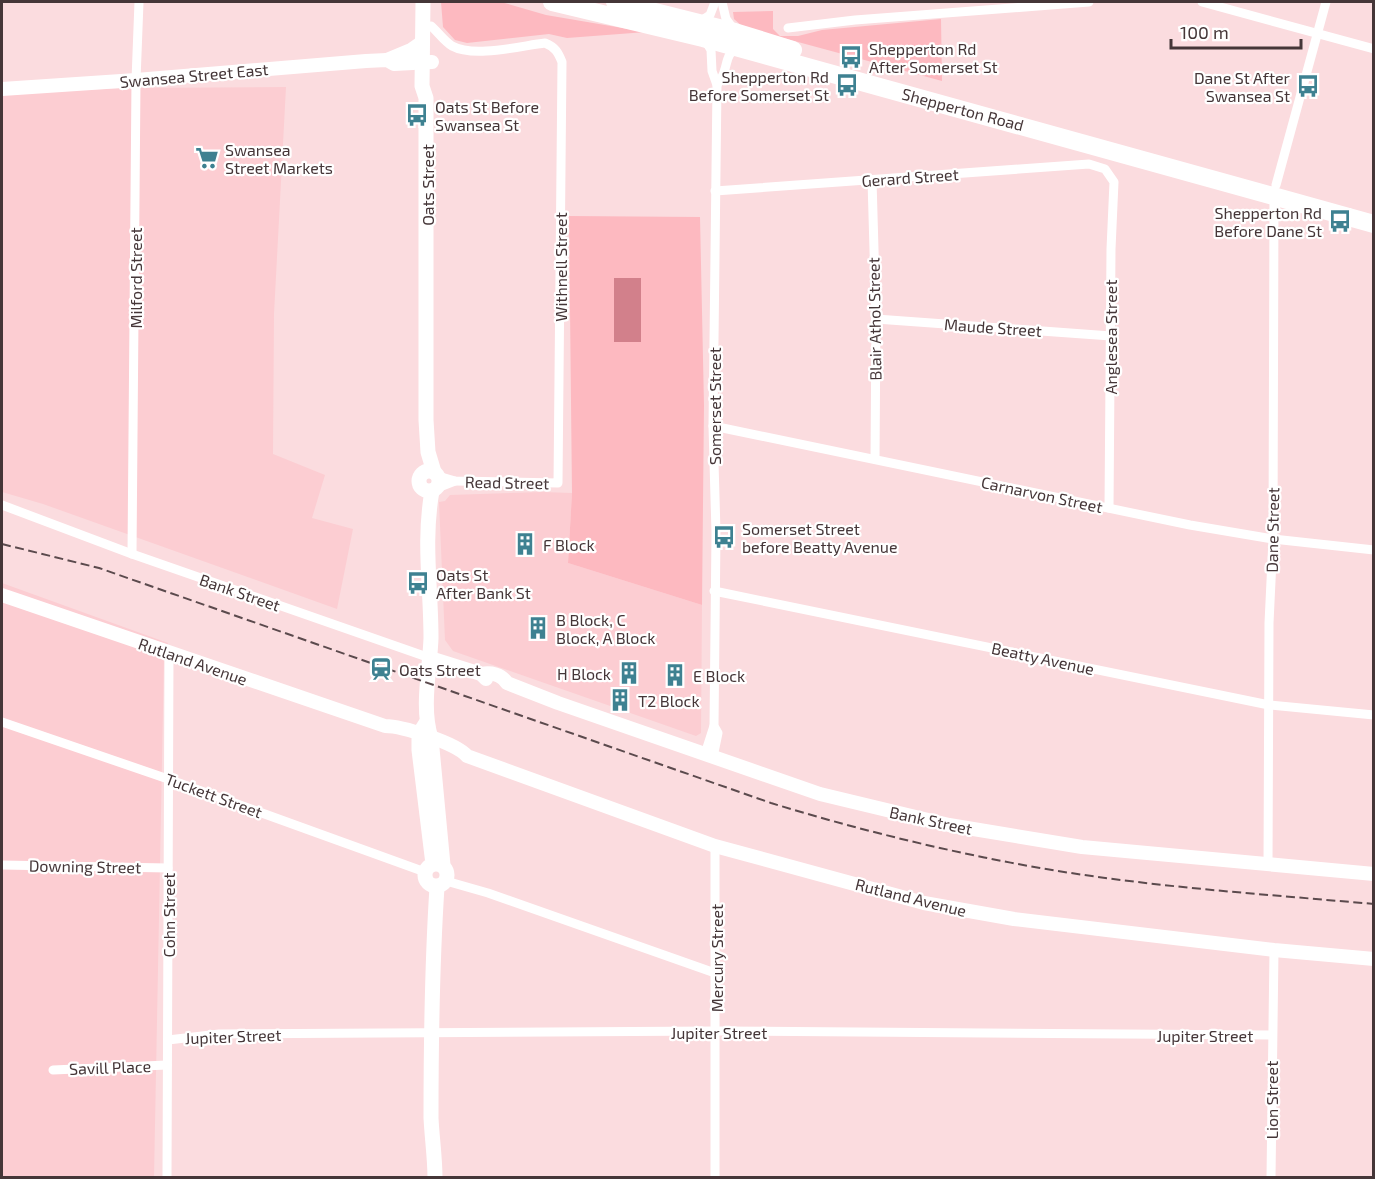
<svg xmlns="http://www.w3.org/2000/svg" width="1375" height="1179" font-family="'Exo 2',sans-serif">
	<rect width="100%" height="100%" fill="#fbdcdf"/>
	<g fill="#fccdd2">
		<polygon points="286,87 274,314 273,454 325,475 312,518 353,529 337,609 43,504 2,492 2,93 129,88"/>
		<polygon points="542,492 572,493 568,563 702,605 701,733 696,736 453,651 445,640 439,502 445,501 450,495"/>
		<polygon points="2,583 168,643 164,657 154,1177 2,1177"/>
	</g>
	<g fill="#fdb9c0">
		<polygon points="441,2 501,2 546,15 646,32 567,38 549,34 467,43 455,40 443,27"/>
		<polygon points="773,11 773,29 780,36 798,36 822,30 941,19 942,81 743,27 734,19 733,12"/>
		<polygon points="569,216 700,217 704,405 702,605 568,563 572,493"/>
	</g>
	<rect fill="#d2808b" x="614" y="278" width="27" height="64"/>
	<g fill="none" stroke-linecap="round" stroke-linejoin="round">
		<g stroke="#fff" stroke-width="9">
			<polyline points="722,2 726,19 734,30"/>
			<polyline points="1202,2 1374,49"/>
			<polyline points="699,22 710,15 715,2"/>
			<path d="M431 26C438 32 444 41 452 46 474 58 520 46 545 43 555 47 558 52 562 62L558 483 455 481 438 476"/>
			<polyline points="788,28 855,20 1089,2"/>
			<polyline points="705,40 711,50 712,71 717,85 713,426 716,533 714,726 718,733 713,757"/>
			<path d="M717 85C719 81 723 76 724 72 728 61 726 54 738 47"/>
			<polyline points="872,180 876,319 875,459"/>
			<polyline points="1276,185 1326,2"/>
			<polyline points="715,191 1089,164 1105,169 1114,182 1111,249 1109,508"/>
			<polyline points="876,319 1111,336"/>
			<polyline points="713,426 1190,525 1273,539 1374,550"/>
			<polyline points="437,488 455,481"/>
			<polyline points="2,505 132,554 430,658"/>
			<polyline points="132,554 136,80 139,2"/>
			<polyline points="714,591 1269,705 1374,715"/>
			<polyline points="2,722 168,779 425,872"/>
			<polyline points="705,754 714,726"/>
			<polyline points="715,846 715,1178"/>
			<polyline points="1268,864 1269,623 1273,539 1274,195"/>
			<polyline points="2,865 168,868"/>
			<polyline points="446,881 488,893 715,973"/>
			<polyline points="168,1040 219,1034 716,1031 1271,1035"/>
			<polyline points="53,1070 167,1065"/>
			<polyline points="167,1178 169,653"/>
			<polyline points="1271,1178 1274,950"/>
		</g>
		<g stroke="#fff" stroke-width="14">
			<polyline points="387,60 411,50 421,43"/>
			<polyline points="2,89 136,80 366,61 387,60 394,64 432,62"/>
			<path d="M2 595 385 726C402 726 456 743 467 756L715 846 924 903 1014 919 1274 950 1374 959"/>
			<polyline points="430,658 481,674 486,679"/>
			<path d="M481 674C491 672 501 674 507 683L558 703 820 794 949 825 1082 847 1374 874"/>
		</g>
		<g stroke="#fff" stroke-width="15">
			<polyline points="423,2 422,86 426,98 426,420 428,452 434,472"/>
			<circle cx="429" cy="481" r="10"/>
			<path d="M432 491C423 542 431 587 431 638 430 669 421 708 431 738L443 865"/>
			<polyline points="426,723 419,734 419,750 433,864"/>
			<circle cx="436" cy="875" r="11"/>
			<path d="M435 1178C435 1158 432 1138 431 1118 431 1041 432 964 437 887"/>
		</g>
		<g stroke="#fff" stroke-width="18">
			<polyline points="552,2 703,38 1374,224"/>
			<polyline points="615,2 735,32 793,50"/>
		</g>
		<path stroke="#5b4a4d" stroke-width="2" stroke-dasharray="9 4.5" stroke-linecap="butt" d="M2 544 99 568 771 803C859 830 949 852 1040 868 1150 887 1262 894 1374 904"/>
	</g>
	<defs>
		<g id="bus-bare" transform="scale(1.8)"><path d="M-5-6H5V4H4V6H2V4H-2V6H-4V4H-5ZM-3.5-4V0h7V-4ZM-3.5 1.2v1.5H-2V1.2ZM2 1.2v1.5H3.5V1.2Z" fill="#3e8191" stroke="#fff" stroke-width="2.5" paint-order="stroke"/></g>
		<g id="supermarket-bare" transform="scale(1.8)"><path d="M-6-5.5h2.5l.6 2H6L4.5 2H-2.5L-4.4-4H-6ZM-1.5 3.2a1.3 1.3 0 1 0 .1 0ZM3 3.2a1.3 1.3 0 1 0 .1 0Z" fill="#3e8191" stroke="#fff" stroke-width="2.5" paint-order="stroke"/></g>
		<g id="building-bare" transform="scale(1.8)"><path d="M-4-6H4V6H1V3H-1V6H-4ZM-2.5-4.3h1.7v1.8h-1.7ZM.8-4.3h1.7v1.8H.8ZM-2.5-1h1.7V.8h-1.7ZM.8-1h1.7V.8H.8Z" fill="#3e8191" stroke="#fff" stroke-width="2.5" paint-order="stroke"/></g>
		<g id="station-bare" transform="scale(1.8)"><path d="M-3-6H3Q5-6 5-4V2Q5 4 3 4L4.5 6H3L1.5 4h-3L-3 6H-4.5L-3 4Q-5 4-5 2V-4Q-5-6-3-6ZM-3.5-4v3h7v-3ZM-3.5 1v1.5H-2V1ZM2 1v1.5H3.5V1Z" fill="#3e8191" stroke="#fff" stroke-width="2.5" paint-order="stroke"/></g>
	</defs>
	<g fill-rule="evenodd">
		<use href="#bus-bare" x="851" y="57"/>
		<use href="#bus-bare" x="847" y="85"/>
		<use href="#bus-bare" x="1308" y="86"/>
		<use href="#bus-bare" x="417" y="115"/>
		<use href="#supermarket-bare" x="207" y="158"/>
		<use href="#bus-bare" x="1340" y="221"/>
		<use href="#bus-bare" x="724" y="537"/>
		<use href="#building-bare" x="525" y="544"/>
		<use href="#bus-bare" x="418" y="583"/>
		<use href="#building-bare" x="538" y="628"/>
		<use href="#station-bare" x="381" y="669"/>
		<use href="#building-bare" x="629" y="673"/>
		<use href="#building-bare" x="675" y="675"/>
		<use href="#building-bare" x="620" y="700"/>
	</g>
	<g text-anchor="middle" dominant-baseline="central" stroke-width="4.5" stroke-linejoin="round" paint-order="stroke">
		<g font-size="16" fill="#453638" stroke="#fff" text-anchor="start">
			<text x="869" y="48">Shepperton Rd<tspan x="869" dy="18">After Somerset St</tspan></text>
			<text x="829" y="76" text-anchor="end">Shepperton Rd<tspan x="829" dy="18">Before Somerset St</tspan></text>
			<text x="1290" y="77" text-anchor="end">Dane St After<tspan x="1290" dy="18">Swansea St</tspan></text>
			<text x="435" y="106">Oats St Before<tspan x="435" dy="18">Swansea St</tspan></text>
			<text x="225" y="149">Swansea<tspan x="225" dy="18">Street Markets</tspan></text>
			<text x="1322" y="212" text-anchor="end">Shepperton Rd<tspan x="1322" dy="18">Before Dane St</tspan></text>
			<text x="742" y="528">Somerset Street<tspan x="742" dy="18">before Beatty Avenue</tspan></text>
			<text x="543" y="544">F Block</text>
			<text x="436" y="574">Oats St<tspan x="436" dy="18">After Bank St</tspan></text>
			<text x="556" y="619">B Block, C<tspan x="556" dy="18">Block, A Block</tspan></text>
			<text x="399" y="669">Oats Street</text>
			<text x="611" y="673" text-anchor="end">H Block</text>
			<text x="693" y="675">E Block</text>
			<text x="638" y="700">T2 Block</text>
		</g>
		<g font-size="16" fill="#453638" stroke="#fff">
			<text transform="translate(194 75) rotate(-5)">Swansea Street East</text>
			<text transform="translate(963 109) rotate(15)">Shepperton Road</text>
			<text transform="translate(910 177) rotate(-4)">Gerard Street</text>
			<text transform="translate(427 185) rotate(-90)">Oats Street</text>
			<text transform="translate(560 267) rotate(-90)">Withnell Street</text>
			<text transform="translate(135 278) rotate(-90)">Milford Street</text>
			<text transform="translate(874 319) rotate(-91)">Blair Athol Street</text>
			<text transform="translate(993 327) rotate(4)">Maude Street</text>
			<text transform="translate(1110 337) rotate(-90)">Anglesea Street</text>
			<text transform="translate(714 406) rotate(-90)">Somerset Street</text>
			<text transform="translate(507 482) rotate(1)">Read Street</text>
			<text transform="translate(1042 494) rotate(12)">Carnarvon Street</text>
			<text transform="translate(1272 530) rotate(-89)">Dane Street</text>
			<text transform="translate(240 592) rotate(19)">Bank Street</text>
			<text transform="translate(1043 658) rotate(12)">Beatty Avenue</text>
			<text transform="translate(193 661) rotate(19)">Rutland Avenue</text>
			<text transform="translate(214 795) rotate(20)">Tuckett Street</text>
			<text transform="translate(931 820) rotate(12)">Bank Street</text>
			<text transform="translate(85 866) rotate(1)">Downing Street</text>
			<text transform="translate(911 897) rotate(14)">Rutland Avenue</text>
			<text transform="translate(168 915) rotate(-90)">Cohn Street</text>
			<text transform="translate(716 958) rotate(-90)">Mercury Street</text>
			<text x="719" y="1032">Jupiter Street</text>
			<text x="1205" y="1035">Jupiter Street</text>
			<text transform="translate(233 1036) rotate(-2)">Jupiter Street</text>
			<text transform="translate(110 1067) rotate(-2)">Savill Place</text>
			<text transform="translate(1271 1100) rotate(-90)">Lion Street</text>
		</g>
	</g>
	<rect width="1375" height="1179" fill="none" stroke="#453638" stroke-width="6"/>
	<path d="M1171 39v9h130v-9" fill="none" stroke="#453638" stroke-width="3"/>
	<text x="1180" y="39" font-size="18" fill="#453638" stroke="#ffffff" stroke-width="4.5" paint-order="stroke">100 m</text>
</svg>
